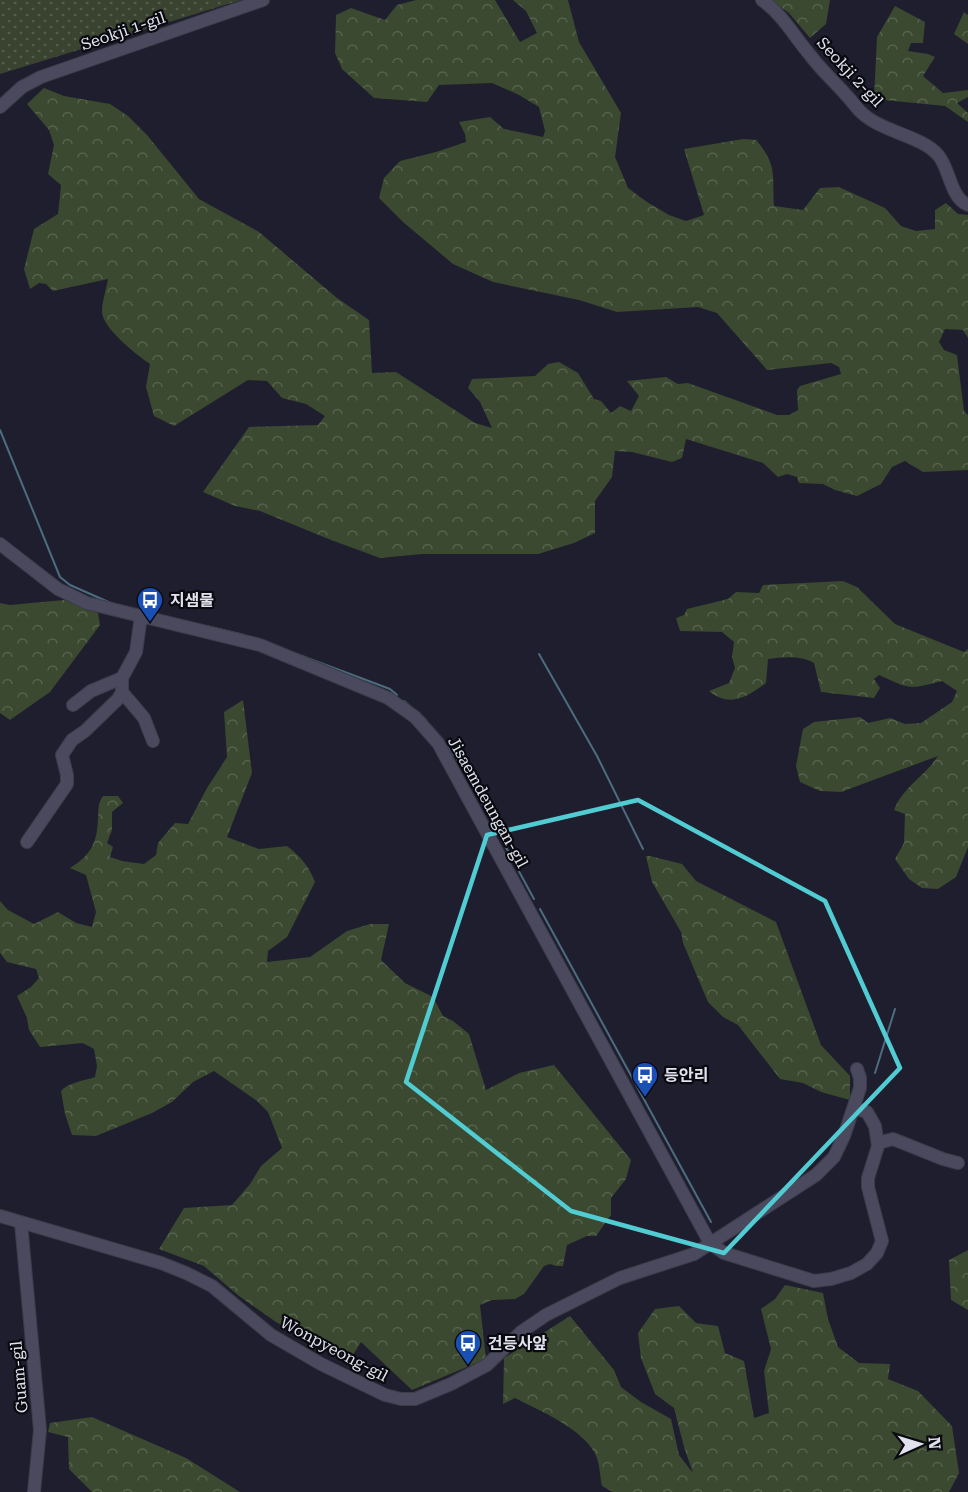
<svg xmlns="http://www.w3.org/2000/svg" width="968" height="1492" font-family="'Roboto Serif','Noto Sans KR',serif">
	<defs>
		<pattern id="grass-dots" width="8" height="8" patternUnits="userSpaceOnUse" patternTransform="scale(1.5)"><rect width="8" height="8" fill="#394330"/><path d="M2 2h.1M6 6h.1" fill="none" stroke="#555e4e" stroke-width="1.8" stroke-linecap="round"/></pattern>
		<pattern id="forest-crowns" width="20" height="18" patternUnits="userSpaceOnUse" patternTransform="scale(1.5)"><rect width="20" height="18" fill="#3a492f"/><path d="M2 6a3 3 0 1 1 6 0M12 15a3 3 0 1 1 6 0" fill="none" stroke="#56634d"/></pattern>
	</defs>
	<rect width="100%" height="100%" fill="#1f1e2e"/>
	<polygon fill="url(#grass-dots)" points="0,0 241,0 0,74"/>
	<g fill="url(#forest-crowns)">
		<path d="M416 0H495L520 42 537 33 526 11 513 0H568L579 42 621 113 615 157 628 188 647 202 669 215 686 221 704 215 684 149 743 139 756 140C778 165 772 176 774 206L803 210 820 188 839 187 885 208 901 226 916 231 935 229V210L946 203 958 214 968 215V338L963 330 945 329 939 342 944 350 957 355 964 411 968 415V470L923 472 905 461 892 467 881 484 857 496 835 490 823 484 799 483 797 477 787 474 778 477 763 463 686 439 682 458 672 462 632 452 615 451 612 477 595 501V533L574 543 538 554H422L380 558 331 540 260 511 235 506 203 492 249 427 318 425 325 416 306 404 282 398 267 381 248 380 174 426 154 416 146 387 150 364C137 355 103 329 102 312 102 302 106 290 108 279L53 291 46 284 39 283 30 289 24 269 34 229 58 214 61 185 48 174 54 145 49 130 27 104 44 88 64 96 110 104 128 116 147 135 199 199 259 232 337 298 369 320 372 373 396 372 475 423 492 428 480 402 468 388 472 379 535 376 548 364 559 362 578 373 594 399 601 401 611 413 620 406 631 411 639 396 627 381 666 377 678 384 688 383 777 415H789L798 410 797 390 800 386 841 374 839 367 831 363 767 370 717 313 698 307 617 312 579 300 493 282 453 264 403 222 379 198 384 178 400 161 436 152 466 142 465 134 459 122 490 117 504 129 543 137 545 131 539 107 519 95 492 83 439 85 427 102 374 98 342 69 335 53 336 15 351 8 385 20 397 5Z"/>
		<polygon points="771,0 830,0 826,24 810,38 789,13"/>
		<polygon points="895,6 925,22 923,43 911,43 908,51 928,54 935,57 923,76 943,93 968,90 968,97 957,103 968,113 968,122 945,106 874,99 877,37"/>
		<polygon points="964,12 968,15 968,44 954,34"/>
		<path d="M843 581 857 587 895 624 964 652 968 649V847L956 877 938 889 922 888 909 879 895 859 904 843 905 814 894 810C902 788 926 775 938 756L841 792 820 791 800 782 796 766 803 729 814 722 860 717 868 723 890 718 905 724 921 723 952 702 957 691 942 681C908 690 910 689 879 675L874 679 880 688 874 698 821 692 814 663C801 655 783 657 768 659L766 683C747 697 730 708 709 691L729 683 735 668 732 657 734 642 722 632 680 631 676 618 684 615 687 609 728 599 736 592 759 593 763 585Z"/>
		<polygon points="64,600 98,613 100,625 50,692 10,720 0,713 0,603 10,605"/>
		<path d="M243 700 252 773 227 837 259 849 287 846C301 857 309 866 315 882L287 937 268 951 267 962 310 957 347 931 370 924H389L381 960 405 983 433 997 443 1016 453 1021 469 1034 486 1090 519 1073 554 1065 631 1160 626 1179 611 1198V1215L596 1236H587L567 1245 563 1266H556L550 1264 544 1266 524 1294 515 1299 492 1300 480 1305 486 1359 412 1390 361 1342 348 1363 276 1322 239 1296 204 1266 159 1249 184 1208 232 1205 250 1184 261 1166 282 1148 268 1112 257 1101 214 1071 193 1082 172 1102 152 1113 96 1136 72 1135 65 1114 61 1091C69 1082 84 1081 95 1077L97 1066 94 1049 83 1043 40 1047 29 1030 27 1018 17 996 31 987 39 978 36 969 7 962 0 953V901L8 910 34 924 58 912 76 923 92 927 96 912 86 875 70 868C91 855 97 843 98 819 99 810 97 804 103 796H118L123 803 112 812V830L107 843 113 847 110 857 122 861 144 864 156 855 158 843 175 823 188 824 207 788 227 757 224 712Z"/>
		<polygon points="646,856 650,856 682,864 696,881 776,922 821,1045 850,1076 850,1100 821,1092 803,1083 780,1079 738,1025 723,1017 708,1002 683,943 681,932 652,882"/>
		<polygon points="968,1250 968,1310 951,1300 949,1260"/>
		<path d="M785 1285 823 1293 828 1319 838 1347 859 1363 890 1364 888 1379 918 1391 952 1426 959 1473 949 1492H613L602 1486C600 1477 600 1467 597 1458 587 1430 540 1411 515 1398L503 1404 504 1358 570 1316 614 1370 621 1387 641 1402 671 1419 679 1455 693 1473 684 1447 674 1408 655 1394 641 1358 638 1333 655 1309 679 1306 696 1323 718 1326 725 1353 744 1361 754 1418 769 1413 764 1371 771 1349 761 1309 775 1299Z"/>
		<polygon points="92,1417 186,1458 240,1492 92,1492 69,1469 68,1437 48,1432 50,1423"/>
	</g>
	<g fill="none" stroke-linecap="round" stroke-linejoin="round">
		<g stroke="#4c6c7f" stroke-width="2">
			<polyline points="0,430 60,577 70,585 113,604"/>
			<polyline points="206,626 244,635"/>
			<polyline points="294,653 390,689 397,695"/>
			<polyline points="539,654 597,756 643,849"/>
			<polyline points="404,701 426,720"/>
			<polyline points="444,743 460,763 534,899"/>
			<polyline points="540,909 711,1222"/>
			<polyline points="875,1073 895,1009"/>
		</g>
		<g stroke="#3d3c4a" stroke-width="14">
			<g id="minor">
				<path d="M762 0C782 14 794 36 810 55 821 70 835 82 847 96 852 101 856 108 862 113 882 132 922 136 938 155 950 168 950 198 968 205"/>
				<polyline points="0,107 22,87 41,77 263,0"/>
				<polyline points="0,544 58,589 87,603 260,645 388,698 415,717 438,743 710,1243 724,1253 814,1281 831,1279 851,1273 867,1264 877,1253 882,1241 868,1187 868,1178 878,1146 875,1126 867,1112 854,1108"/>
				<polyline points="122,692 144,718 153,741"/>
				<polyline points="73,705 91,691 122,678"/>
				<polyline points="27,842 67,784 67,775 62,755 72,740 85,731 118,699 122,692 122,678 136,652 141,616"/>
				<polyline points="878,1143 893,1139 943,1159 958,1163"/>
				<polyline points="0,1216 161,1263 186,1273 212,1286 271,1335 321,1364 385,1395 401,1399 415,1399 451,1384 487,1365 521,1332 546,1315 620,1278 694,1254 816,1175 834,1157 844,1136 860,1088 860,1078 857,1069"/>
				<polyline points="21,1223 40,1430 34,1492"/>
			</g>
		</g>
		<use href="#minor" stroke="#4a495d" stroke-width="12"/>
	</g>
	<path fill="none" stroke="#51ccd2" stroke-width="4.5" stroke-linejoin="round" d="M638 800 825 901 900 1068 724 1253 571 1211 406 1082 487 835Z"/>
	<defs>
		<g id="bus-pin" transform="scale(1.35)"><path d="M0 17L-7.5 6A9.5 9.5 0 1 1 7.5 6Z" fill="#1a4fb4" stroke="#090910"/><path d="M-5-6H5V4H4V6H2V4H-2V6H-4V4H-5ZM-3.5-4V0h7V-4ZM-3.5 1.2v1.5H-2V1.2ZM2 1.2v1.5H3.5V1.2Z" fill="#fff"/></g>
	</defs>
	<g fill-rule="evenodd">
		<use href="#bus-pin" x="150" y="600"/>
		<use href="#bus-pin" x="645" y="1075"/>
		<use href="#bus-pin" x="468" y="1343"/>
	</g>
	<g text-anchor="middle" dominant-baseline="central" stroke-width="4.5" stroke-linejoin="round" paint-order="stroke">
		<g font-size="16" fill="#e2e2ee" stroke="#090910">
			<text transform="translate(123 31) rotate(-19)">Seokji 1-gil</text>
			<text transform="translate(850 72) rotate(47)">Seokji 2-gil</text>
			<text transform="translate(488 802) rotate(61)">Jisaemdeungan-gil</text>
			<text transform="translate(334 1349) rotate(28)">Wonpyeong-gil</text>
			<text transform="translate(19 1377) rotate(-95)">Guam-gil</text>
		</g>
		<g font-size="16" font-weight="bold" fill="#e2e2ee" stroke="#090910" text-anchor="start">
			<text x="170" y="600">지샘물</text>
			<text x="664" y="1075">등안리</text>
			<text x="488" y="1343">건등사앞</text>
		</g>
	</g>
	<g transform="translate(920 1444) rotate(86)" stroke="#090910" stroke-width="4.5" paint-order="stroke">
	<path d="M0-4.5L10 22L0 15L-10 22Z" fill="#e2e2ee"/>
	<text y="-9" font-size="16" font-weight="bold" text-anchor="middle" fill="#e2e2ee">N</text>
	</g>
</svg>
